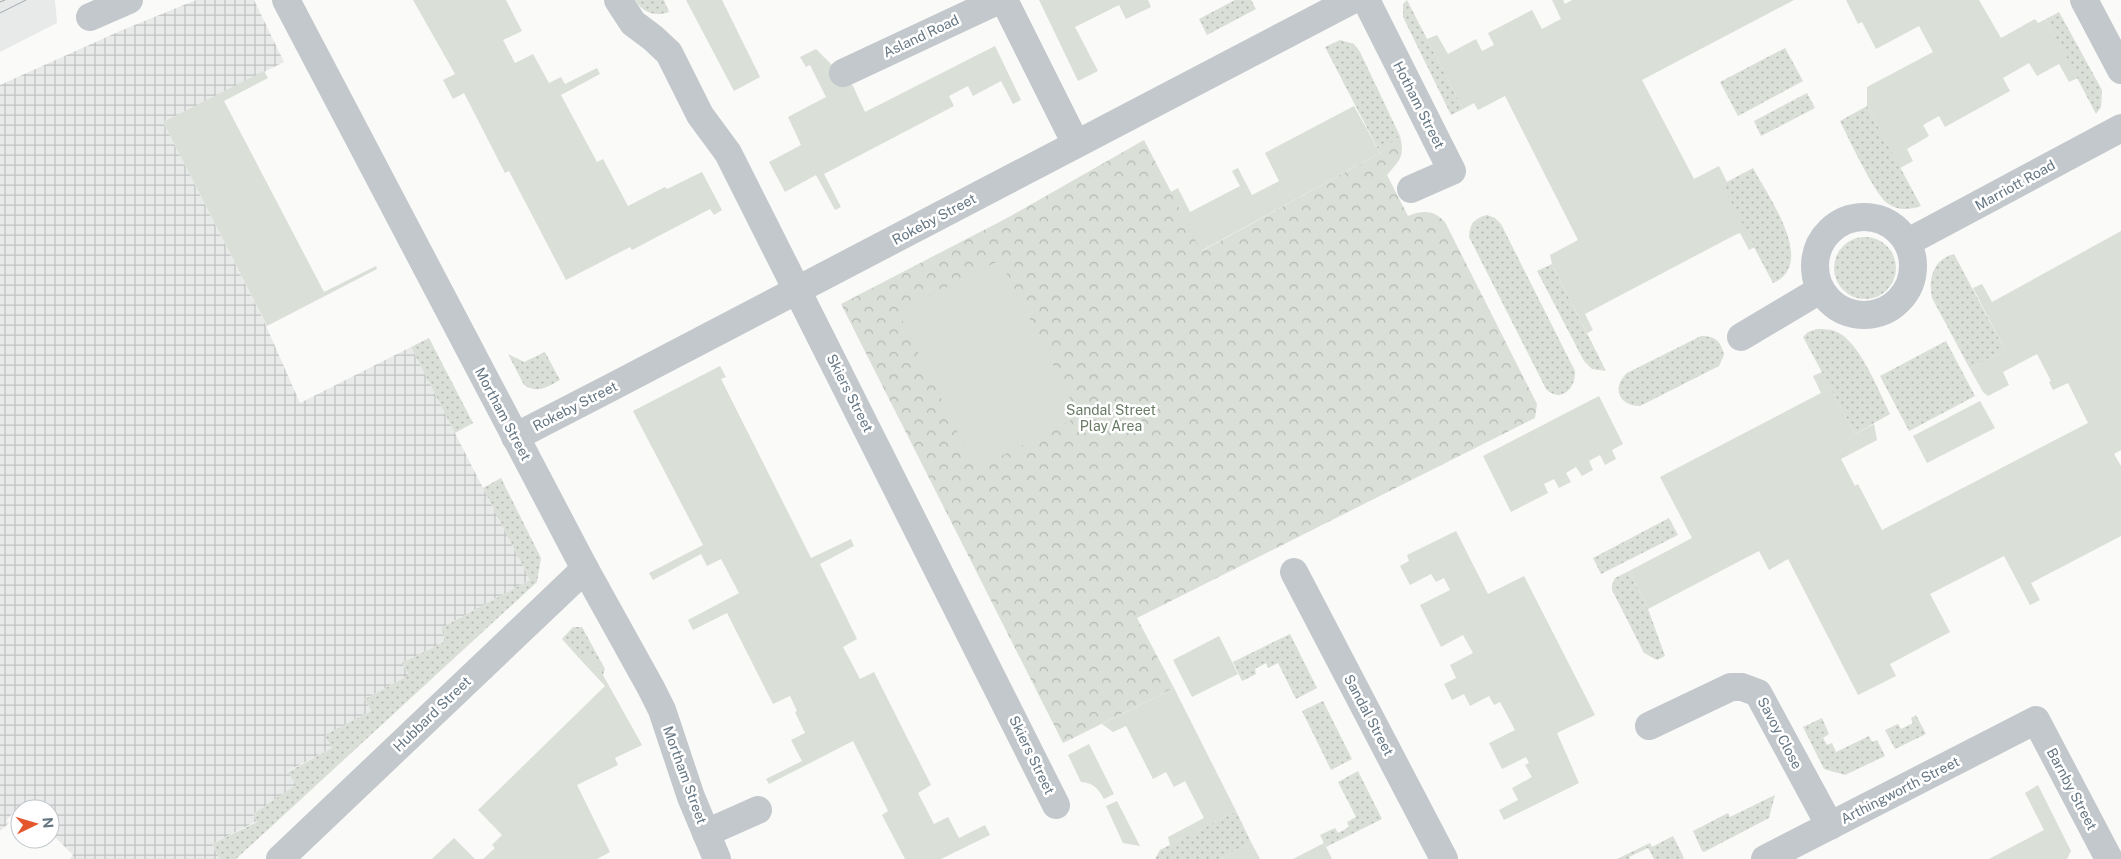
<svg xmlns="http://www.w3.org/2000/svg" width="2121" height="859" font-family="'Public Sans',sans-serif">
	<defs>
		<pattern id="industrial-grid" width="8" height="8" patternUnits="userSpaceOnUse" patternTransform="scale(1.25)"><rect width="8" height="8" fill="#e8e9e9"/><path d="M0 4h8M4 0v8" fill="none" stroke="#c0c1c2"/></pattern>
		<pattern id="grass-dots" width="8" height="8" patternUnits="userSpaceOnUse" patternTransform="scale(1.25)"><rect width="8" height="8" fill="#dadfd7"/><path d="M2 2h.1M6 6h.1" fill="none" stroke="#b4b9b4" stroke-width="1.8" stroke-linecap="round"/></pattern>
		<pattern id="park-crowns" width="20" height="18" patternUnits="userSpaceOnUse" patternTransform="scale(1.25)"><rect width="20" height="18" fill="#dadfd7"/><path d="M2 6a3 3 0 1 1 6 0M12 15a3 3 0 1 1 6 0" fill="none" stroke="#b4b9b4"/></pattern>
	</defs>
	<rect width="100%" height="100%" fill="#fafaf8"/>
	<polygon fill="#e8e9e9" points="0,0 55,0 57,23 0,52"/>
	<polygon fill="url(#industrial-grid)" points="196,0 254,0 284,62 163,122 263,319 300,403 411,347 530,580 441,628 446,641 402,663 409,675 365,699 371,711 326,735 332,748 288,771 297,785 253,814 257,821 212,844 220,859 70,859 73,855 50,832 50,809 23,808 14,817 12,814 6,821 9,823 0,831 0,85 120,31"/>
	<g fill="url(#grass-dots)">
		<path d="M635 0H664L669 12C655 17 643 13 635 0Z"/>
		<polygon points="1235,0 1251,0 1256,9 1207,35 1199,19"/>
		<polygon points="1407,0 1463,109 1451,115 1403,17 1403,4"/>
		<polygon points="2059,12 2102,90 2101,107 2096,114 2046,19"/>
		<polygon points="1340,40 1354,44 1360,52 1400,136 1380,153 1325,47"/>
		<polygon points="1785,48 1803,81 1738,116 1720,82"/>
		<polygon points="1807,93 1815,108 1761,136 1754,121"/>
		<path d="M1867 106 1921 206C1909 210 1898 211 1887 203 1874 193 1849 139 1840 121Z"/>
		<path d="M1753 168C1767 195 1818 264 1773 283L1721 185Z"/>
		<path d="M1487 215 1495 218 1501 224 1575 371C1576 388 1561 404 1546 389L1469 237C1469 224 1475 218 1487 215Z"/>
		<circle cx="1865" cy="268" r="31"/>
		<path d="M1954 254 2005 350 1970 369 1932 298C1928 278 1933 260 1954 254Z"/>
		<polygon points="1552,264 1606,371 1592,369 1584,361 1537,271"/>
		<path d="M1817 329C1824 329 1831 329 1837 332 1860 342 1879 392 1890 414L1855 434 1803 337 1808 332Z"/>
		<path d="M1701 336C1715 336 1721 341 1724 355L1719 366 1640 406C1619 406 1611 388 1627 373Z"/>
		<polygon points="429,338 473,423 455,433 411,347"/>
		<polygon points="1946,341 1975,396 1909,431 1880,376"/>
		<path d="M545 352 560 380C547 387 538 394 524 385L508 354 524 362Z"/>
		<polygon points="501,478 541,558 537,582 236,859 220,859 212,844 257,822 253,814 296,785 288,772 332,748 325,735 371,711 365,699 409,675 402,663 446,641 441,628 530,580 483,488"/>
		<polygon points="1669,518 1678,535 1601,574 1593,558"/>
		<polygon points="1629,571 1648,609 1665,656 1657,660 1644,653 1612,590 1612,585 1615,578"/>
		<polygon points="573,627 582,627 605,669 603,675 588,652 579,658 562,639"/>
		<polygon points="1290,634 1317,688 1296,699 1278,663 1268,668 1266,663 1255,669 1256,674 1242,681 1233,662"/>
		<polygon points="1323,701 1352,759 1331,770 1302,711"/>
		<polygon points="1916,715 1926,734 1895,749 1885,730 1898,724 1901,729 1913,723 1911,718"/>
		<polygon points="1822,718 1829,734 1823,738 1827,745 1832,743 1836,752 1869,736 1872,742 1877,740 1885,756 1845,775 1824,769 1803,727"/>
		<polygon points="1358,771 1382,819 1326,847 1320,835 1335,828 1338,833 1349,827 1347,822 1356,817 1338,782"/>
		<polygon points="1775,795 1769,818 1704,852 1702,851 1693,831 1728,813 1730,817"/>
		<polygon points="1236,811 1251,842 1220,859 1155,859 1160,850"/>
		<polygon points="1673,836 1684,858 1683,859 1654,859 1648,848 1629,857 1630,859 1617,859 1650,843 1652,847"/>
	</g>
	<path fill="url(#park-crowns)" d="M1400 136C1405 157 1400 160 1387 175L1408 216C1422 210 1434 210 1445 222L1537 404 1535 418 1137 618 1174 688 1063 743 841 304 1007 218 1144 140 1202 251 1380 153Z"/>
	<g fill="#dadfd7">
		<polygon points="413,0 506,0 522,31 503,40 515,63 533,54 549,83 561,77 565,84 597,68 600,74 561,95 597,162 603,159 628,206 665,187 667,189 702,172 722,210 714,215 710,209 632,250 630,247 566,280 509,171 505,173 464,93 453,99 443,80 455,74"/>
		<polygon points="686,0 722,0 760,77 734,91"/>
		<polygon points="1039,0 1148,0 1151,7 1126,19 1119,5 1075,27 1098,71 1078,81"/>
		<polygon points="1552,0 1563,0 1565,4 1572,0 1794,0 1642,80 1694,179 1719,166 1727,182 1722,185 1755,247 1749,250 1740,233 1733,236 1585,314 1593,330 1587,333 1552,264 1550,255 1578,240 1505,96 1478,110 1474,103 1463,109 1427,39 1437,35 1448,54 1476,39 1482,51 1494,45 1488,33 1532,10 1542,29 1561,19"/>
		<polygon points="1846,0 1979,0 2001,38 2035,19 2038,23 2046,19 2078,78 2069,82 2059,64 2037,76 2029,63 2003,78 2010,91 1945,127 1939,116 1923,125 1929,136 1907,149 1913,161 1900,168 1867,106 1867,87 1933,52 1919,26 1876,49 1862,22 1858,24"/>
		<polygon points="995,46 1021,100 1013,104 1001,81 973,96 968,86 949,96 954,106 824,174 841,207 835,210 816,175 785,192 769,162 801,145 788,117 826,97 810,65 806,67 800,57 816,49 853,86 865,112"/>
		<polygon points="264,71 268,78 224,101 324,292 376,266 377,269 267,326 163,122"/>
		<polygon points="1354,106 1380,153 1201,251 1171,192 1178,188 1190,212 1240,186 1232,171 1238,168 1252,195 1279,181 1265,153"/>
		<polygon points="2121,231 2121,450 2114,454 2121,466 2121,536 2031,583 2040,600 2030,605 2004,556 1930,594 1950,632 1890,664 1896,676 1858,695 1788,559 1769,570 1759,551 1648,609 1629,571 1692,538 1660,477 1821,393 1813,376 1822,372 1855,434 1874,424 1877,440 1841,459 1855,486 1858,484 1882,530 2088,423 2068,383 2053,390 2049,382 2051,381 2037,354 2003,372 2009,385 1988,396 1983,392 1970,369 2005,350 1973,288 1982,284 1992,302"/>
		<polygon points="1000,260 1079,416 976,469 898,312"/>
		<polygon points="720,366 726,377 721,379 811,558 851,539 854,546 820,564 857,639 843,647 860,679 874,672 931,785 918,793 934,824 948,817 959,838 985,825 990,835 941,859 905,859 882,815 888,811 853,741 769,784 766,779 802,761 791,740 805,733 795,712 797,711 790,696 773,704 727,613 693,630 688,620 739,593 721,559 707,566 701,554 653,580 649,573 703,545 633,411"/>
		<polygon points="1599,396 1623,444 1612,450 1616,459 1605,465 1600,455 1589,461 1593,470 1582,476 1576,467 1566,473 1571,482 1559,488 1554,479 1544,484 1548,493 1511,512 1483,456"/>
		<polygon points="1980,401 1995,428 1927,463 1913,436"/>
		<polygon points="1456,531 1488,594 1524,576 1595,715 1557,733 1579,783 1504,820 1499,810 1518,800 1512,788 1532,777 1525,765 1529,763 1526,757 1502,769 1489,743 1515,730 1500,702 1494,705 1489,696 1470,706 1464,694 1452,700 1444,684 1456,678 1450,665 1473,653 1463,635 1441,647 1420,605 1450,590 1444,578 1436,582 1431,574 1410,585 1400,566 1409,561 1407,555"/>
		<polygon points="1219,636 1238,674 1192,697 1173,660"/>
		<polygon points="588,651 603,675 642,745 615,758 618,765 577,785 610,852 597,859 483,859 495,848 492,845 502,835 478,810 605,686 579,658"/>
		<polygon points="1174,688 1236,811 1170,845 1168,837 1204,818 1185,781 1174,787 1166,772 1153,779 1126,726 1113,732 1102,724"/>
		<path d="M1089 744 1114 794 1104 799C1098 788 1093 783 1081 782L1068 755Z"/>
		<polygon points="2038,785 2071,851 2067,859 1989,859 2044,830 2025,793"/>
		<polygon points="1117,801 1140,846 1123,843 1106,806"/>
		<polygon points="454,838 475,859 432,859"/>
		<polygon points="1251,842 1260,859 1220,859"/>
		<polygon points="1324,843 1332,859 1293,859"/>
	</g>
	<g fill="none" stroke-linecap="round" stroke-linejoin="round">
		<g stroke="#c3c8cc" stroke-width="28">
			<polyline points="286,0 585,569 651,688 662,710 691,797 717,859"/>
			<polyline points="618,0 633,23 653,38 669,53 700,115 728,153 1056,805"/>
			<polyline points="1004,0 1076,144"/>
			<polyline points="1366,0 1452,171 1411,189"/>
			<polyline points="2084,0 2121,70"/>
			<polyline points="90,17 129,0"/>
			<polyline points="843,73 999,0"/>
			<circle cx="1864" cy="266" r="49"/>
			<polyline points="1908,242 2121,128"/>
			<polyline points="1741,337 1820,290"/>
			<path d="M515 437C795 293 1073 145 1352 0"/>
			<polyline points="1294,572 1444,859"/>
			<polyline points="1649,726 1731,687 1742,687 1758,693 1830,826"/>
			<polyline points="706,833 758,810"/>
			<polyline points="280,859 585,569"/>
			<polyline points="1765,859 2036,720 2109,859"/>
		</g>
		<g stroke="#a2aab0" stroke-width="1">
			<polyline points="0,2 5,0"/>
			<polyline points="0,13 26,0"/>
		</g>
	</g>
	<g text-anchor="middle" dominant-baseline="central" stroke-width="5" stroke-linejoin="round" paint-order="stroke">
		<g font-size="14" fill="#657683" stroke="#fff">
			<text transform="translate(921 36) rotate(-25)">Asland Road</text>
			<text transform="translate(1419 105) rotate(63)">Hotham Street</text>
			<text transform="translate(2015 185) rotate(-29)">Marriott Road</text>
			<text transform="translate(934 219) rotate(-28)">Rokeby Street</text>
			<text transform="translate(850 393) rotate(63)">Skiers Street</text>
			<text transform="translate(575 406) rotate(-27)">Rokeby Street</text>
			<text transform="translate(503 414) rotate(62)">Mortham Street</text>
			<text transform="translate(432 714) rotate(-44)">Hubbard Street</text>
			<text transform="translate(1369 715) rotate(62)">Sandal Street</text>
			<text transform="translate(1780 733) rotate(62)">Savoy Close</text>
			<text transform="translate(1032 755) rotate(64)">Skiers Street</text>
			<text transform="translate(685 775) rotate(70)">Mortham Street</text>
			<text transform="translate(2072 789) rotate(62)">Barnby Street</text>
			<text transform="translate(1900 790) rotate(-27)">Arthingworth Street</text>
		</g>
		<g font-size="14" fill="#687a64" stroke="#fff">
			<text x="1111" y="410">Sandal Street<tspan x="1111" dy="16">Play Area</tspan></text>
		</g>
	</g>
	<g transform="translate(35 824) rotate(85)"><circle r="24" fill="#ffffff" stroke="#c1c8cd"/>
	<path d="M0-4L9 19L0 12L-9 19Z" fill="#e4572e"/>
	<text y="-8" font-size="14" font-weight="bold" text-anchor="middle" fill="#657683">N</text>
	</g>
</svg>
